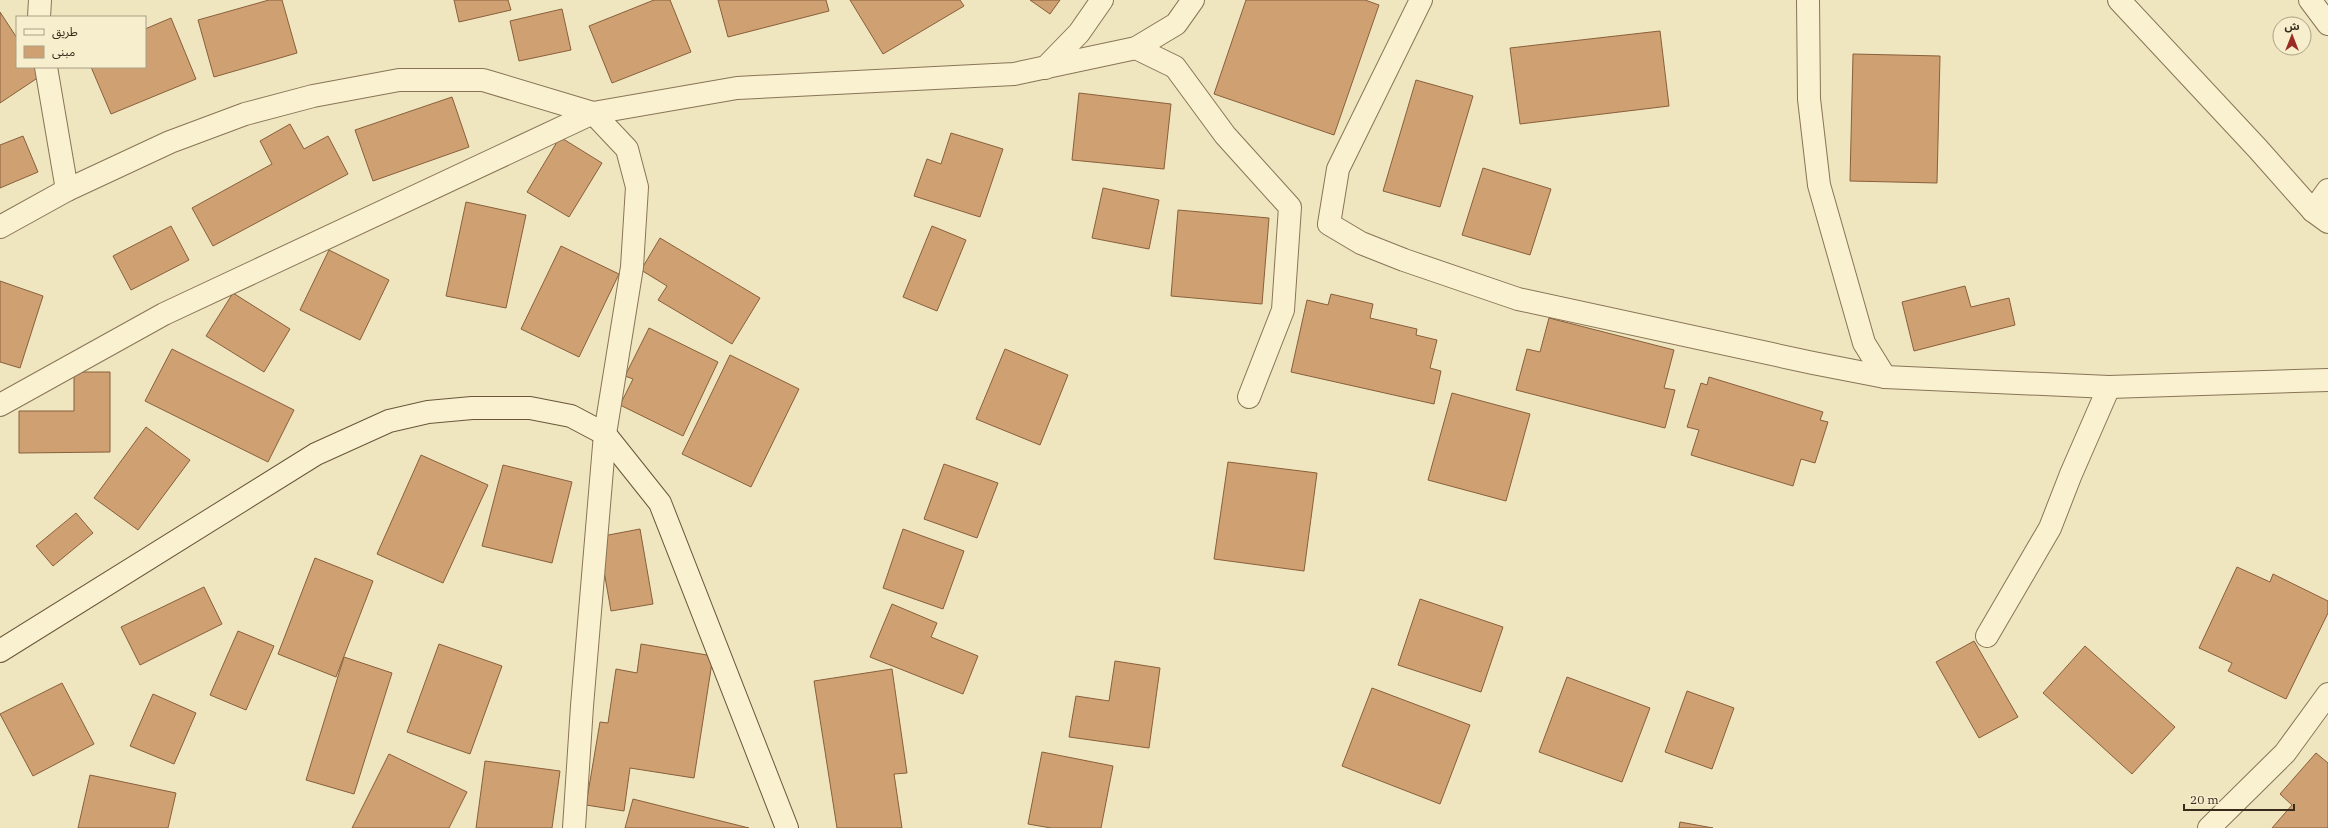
<svg xmlns="http://www.w3.org/2000/svg" width="2328" height="828" font-family="'IBM Plex Serif','Noto Sans Arabic',serif">
	<rect width="100%" height="100%" fill="#efe5be"/>
	<g fill="#cfa072" stroke="#88603b">
		<polygon points="269,0 282,0 297,53 214,77 198,20"/>
		<polygon points="454,0 508,0 511,10 459,22"/>
		<polygon points="654,0 670,0 691,52 612,83 589,26"/>
		<polygon points="718,0 826,0 829,11 728,37"/>
		<polygon points="850,0 960,0 964,6 883,54"/>
		<polygon points="1030,0 1060,0 1050,14"/>
		<polygon points="1246,0 1365,0 1379,5 1334,135 1214,94"/>
		<polygon points="562,9 571,50 519,61 510,21"/>
		<polygon points="0,12 17,38 17,67 36,67 42,75 0,103"/>
		<polygon points="171,18 196,79 111,114 91,67 145,67 145,29"/>
		<polygon points="1660,31 1669,106 1520,124 1510,48"/>
		<polygon points="1853,54 1940,56 1937,183 1850,181"/>
		<polygon points="1416,80 1473,96 1440,207 1383,191"/>
		<polygon points="1079,93 1171,104 1164,169 1072,160"/>
		<polygon points="452,97 469,147 373,181 355,130"/>
		<polygon points="290,124 304,149 328,136 348,174 213,246 192,208 272,164 260,141"/>
		<polygon points="951,133 1003,149 980,217 914,196 927,159 941,164"/>
		<polygon points="23,136 38,172 0,188 0,145"/>
		<polygon points="560,137 602,163 569,217 527,192"/>
		<polygon points="1483,168 1551,189 1530,255 1462,235"/>
		<polygon points="1103,188 1159,200 1149,249 1092,238"/>
		<polygon points="466,202 526,215 506,308 446,296"/>
		<polygon points="1178,210 1269,218 1262,304 1171,296"/>
		<polygon points="171,226 189,260 131,290 113,256"/>
		<polygon points="932,226 966,240 937,311 903,297"/>
		<polygon points="660,238 760,298 732,344 658,300 667,286 641,270"/>
		<polygon points="561,246 619,274 579,357 521,329"/>
		<polygon points="329,250 389,280 360,340 300,310"/>
		<polygon points="0,281 43,296 20,368 0,362"/>
		<polygon points="1965,286 1971,307 2009,298 2015,325 1914,351 1902,302"/>
		<polygon points="233,293 290,329 264,372 206,336"/>
		<polygon points="1331,294 1373,304 1370,318 1417,329 1416,335 1437,340 1430,368 1441,371 1434,404 1291,372 1307,300 1328,305"/>
		<polygon points="1549,318 1674,350 1664,388 1675,390 1665,428 1516,390 1527,349 1540,352"/>
		<polygon points="649,328 718,362 683,436 620,405 633,379 625,376"/>
		<polygon points="172,349 294,410 268,462 145,401"/>
		<polygon points="1005,349 1068,375 1040,445 976,419"/>
		<polygon points="730,355 799,389 751,487 682,454"/>
		<polygon points="74,372 110,372 110,452 19,453 19,411 74,411"/>
		<polygon points="1709,377 1823,412 1820,420 1828,422 1815,463 1801,459 1793,486 1691,455 1699,430 1687,427 1701,383 1707,385"/>
		<polygon points="1452,393 1530,414 1506,501 1428,480"/>
		<polygon points="146,427 190,460 138,530 94,498"/>
		<polygon points="421,455 488,485 443,583 377,554"/>
		<polygon points="1228,462 1317,473 1304,571 1214,559"/>
		<polygon points="944,464 998,483 977,538 924,519"/>
		<polygon points="503,465 572,482 552,563 482,546"/>
		<polygon points="76,513 93,533 53,566 36,546"/>
		<polygon points="640,529 653,604 611,611 598,537"/>
		<polygon points="903,529 964,551 943,609 883,588"/>
		<polygon points="315,558 373,581 336,677 278,654"/>
		<polygon points="2237,567 2270,582 2273,574 2328,601 2328,613 2286,699 2228,671 2232,663 2199,648"/>
		<polygon points="204,587 222,624 140,665 121,627"/>
		<polygon points="1420,599 1503,627 1481,692 1398,665"/>
		<polygon points="892,604 937,623 931,637 978,656 963,694 870,657"/>
		<polygon points="238,631 274,646 246,710 210,695"/>
		<polygon points="1974,641 2018,717 1979,738 1936,662"/>
		<polygon points="439,644 502,666 470,754 407,732"/>
		<polygon points="641,644 713,656 694,778 630,768 624,811 586,805 600,722 608,723 616,669 637,673"/>
		<polygon points="2085,646 2175,727 2132,774 2043,693"/>
		<polygon points="344,657 392,673 354,794 306,780"/>
		<polygon points="1115,661 1160,668 1149,748 1069,737 1076,696 1109,701"/>
		<polygon points="892,669 907,773 894,774 902,828 837,828 814,681"/>
		<polygon points="1567,677 1650,708 1622,782 1539,752"/>
		<polygon points="62,683 94,744 33,776 0,714"/>
		<polygon points="1372,688 1470,725 1440,804 1342,766"/>
		<polygon points="1687,691 1734,708 1712,769 1665,752"/>
		<polygon points="153,694 196,713 174,764 130,746"/>
		<polygon points="1042,752 1113,766 1101,828 1051,828 1028,824"/>
		<polygon points="2316,753 2328,763 2328,828 2272,828 2292,805 2280,794"/>
		<polygon points="389,754 467,792 449,828 352,828"/>
		<polygon points="485,761 560,771 552,828 476,828"/>
		<polygon points="90,775 176,793 168,828 78,828"/>
		<polygon points="633,799 749,828 625,828"/>
		<polygon points="1680,822 1713,828 1679,828"/>
	</g>
	<g fill="none" stroke-linecap="round" stroke-linejoin="round">
		<g stroke="#887556" stroke-width="24">
			<g id="street">
				<polyline points="1421,0 1338,169 1329,224 1361,243 1404,260 1518,299 1813,363 1885,377 2109,387 2328,380"/>
				<polyline points="1808,0 1809,99 1819,185 1864,343 1885,377"/>
				<polyline points="2119,0 2258,149 2313,211 2328,222"/>
				<polyline points="2310,0 2328,24"/>
				<polyline points="39,17 40,0"/>
				<polyline points="1136,48 1175,67 1225,135 1290,207 1283,310 1249,397"/>
				<polyline points="46,67 67,190"/>
				<polyline points="1045,68 1079,33 1102,0"/>
				<polyline points="2313,211 2328,190"/>
				<polyline points="0,227 67,190 170,142 245,114 313,96 399,80 483,80 593,113 627,149 637,187 632,267 605,434 582,706 574,828"/>
				<polyline points="0,405 164,314 593,113 737,88 1014,74 1136,48 1176,24 1193,0"/>
				<polyline points="1987,636 2050,528 2071,474 2109,387"/>
				<polyline points="2209,828 2285,753 2328,694"/>
			</g>
		</g>
		<g stroke="#6a563a" stroke-width="24">
			<polyline id="secondary" points="0,651 316,454 389,421 428,412 472,408 530,408 571,416 605,434 660,503 787,828"/>
		</g>
		<use href="#street" stroke="#faf1d1" stroke-width="22"/>
		<use href="#secondary" stroke="#faf1d1" stroke-width="22"/>
	</g>
	<rect x="16" y="16" width="130" height="52" fill="#f7eece" stroke="#aaa086"/>
	<rect x="24" y="29" width="20" height="6" fill="#faf1d1" stroke="#aaa086"/>
	<text x="52" y="36" font-size="12" fill="#372b1b">طريق</text>
	<rect x="24" y="46" width="20" height="12" fill="#cfa072" stroke="#aaa086"/>
	<text x="52" y="56" font-size="12" fill="#372b1b">مبنى</text>
	<g transform="translate(2292 36)"><circle r="19" fill="#f7eece" stroke="#aaa086"/>
	<path d="M0-3L7 15L0 10L-7 15Z" fill="#9a2c24"/>
	<text y="-6" font-size="11" font-weight="bold" text-anchor="middle" fill="#372b1b">ش</text>
	</g>
	<path d="M2184 804v6h110v-6" fill="none" stroke="#372b1b" stroke-width="2"/>
	<text x="2190" y="804" font-size="12" fill="#372b1b" stroke="#f7eece" stroke-width="3" paint-order="stroke">20 m</text>
</svg>
